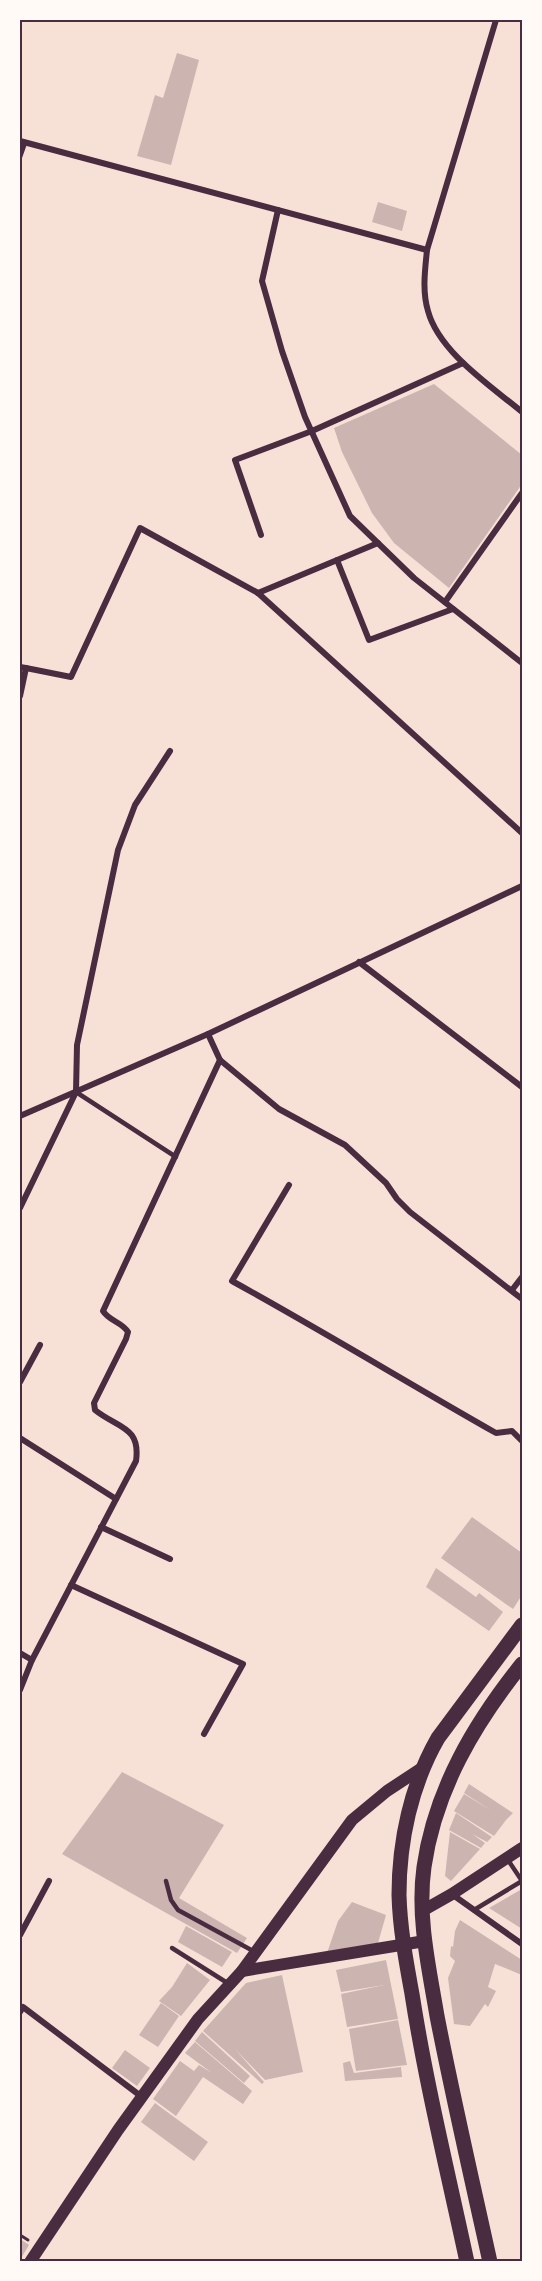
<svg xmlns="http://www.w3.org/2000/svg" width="542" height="2281" font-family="Mulish,sans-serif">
	<rect width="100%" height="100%" fill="#f7e1d7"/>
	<g fill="#ccb4b1">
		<polygon points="177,53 199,60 171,165 137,156 155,95 163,98"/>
		<polygon points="378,202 407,211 402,231 372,222"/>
		<polygon points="434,384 522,455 522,484 449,588 394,543 372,513 342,452 334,428"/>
		<polygon points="472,1517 522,1553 522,1595 513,1609 441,1558"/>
		<polygon points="436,1568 476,1597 479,1593 503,1612 489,1631 426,1587"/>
		<polygon points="122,1772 224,1825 179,1898 247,1938 237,1953 62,1854"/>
		<polygon points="469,1784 513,1813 506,1820 494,1836 454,1811 464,1794 492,1811 464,1793"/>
		<polygon points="456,1813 492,1837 487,1842 472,1834 485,1843 481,1848 449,1830"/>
		<polygon points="450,1832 480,1849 451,1881 445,1876"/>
		<polygon points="522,1889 522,1929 489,1908"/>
		<polygon points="352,1902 386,1915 378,1943 327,1953 338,1921"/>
		<polygon points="460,1920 522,1960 522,1975 495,1964 488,1987 496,1991 488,2007 485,2004 470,2026 454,2024 448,1978 455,1961 450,1956 451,1946 453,1947 455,1931"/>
		<polygon points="186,1926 232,1952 222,1967 178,1942"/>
		<polygon points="386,1960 398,2019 347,2027 341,1994 384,1985 341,1992 336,1970"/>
		<polygon points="187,1963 210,1980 181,2016 159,2001 172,1987"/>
		<polygon points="282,1975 303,2072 265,2080 235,2049 264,2082 262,2084 203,2031 246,1983"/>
		<polygon points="161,2003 179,2016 158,2047 139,2035"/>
		<polygon points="398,2020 407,2065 356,2071 349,2029"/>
		<polygon points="202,2032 250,2076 244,2083 195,2041"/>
		<polygon points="195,2042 252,2091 243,2104 203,2077 176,2116 153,2099 180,2061 194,2071 199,2065 212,2073 185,2053"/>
		<polygon points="125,2050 150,2068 137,2086 112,2068"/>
		<polygon points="350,2061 354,2073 401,2067 402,2077 345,2081 343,2063"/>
		<polygon points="155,2103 208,2142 194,2161 141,2122"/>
		<polygon points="20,2239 29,2245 20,2260"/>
	</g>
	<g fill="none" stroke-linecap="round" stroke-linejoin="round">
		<polyline stroke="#4a2c40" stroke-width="3" points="20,2235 28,2240"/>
		<g stroke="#4a2c40" stroke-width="4.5">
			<polyline points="20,157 25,143"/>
			<polyline points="76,1092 176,1157"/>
			<polyline points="166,1881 171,1900 178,1910 255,1952"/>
			<polyline points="474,1910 522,1881 508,1860"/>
			<polyline points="172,1948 229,1984"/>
		</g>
		<g stroke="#4a2c40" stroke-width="6">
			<path d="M496 20 427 250C425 270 422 291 428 311 439 352 491 386 522 412"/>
			<polyline points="20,141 427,250"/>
			<polyline points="278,210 262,281 282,351 305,417 350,516 414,578 522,663"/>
			<polyline points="261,535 235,460 312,431 463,363"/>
			<polyline points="337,560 369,640 453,609"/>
			<polyline points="258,593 378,543"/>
			<polyline points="445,602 522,493"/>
			<polyline points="20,667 26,668 20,696"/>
			<polyline points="26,668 71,677 140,528 258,593 522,833"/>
			<polyline points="359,962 522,1087"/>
			<polyline points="208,1034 220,1060 279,1109 345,1145 386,1183 397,1199 410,1212 522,1299"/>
			<polyline points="20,1116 208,1034 522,886"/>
			<path d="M289 1185 232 1281C321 1330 408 1383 496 1433L512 1431 522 1441"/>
			<polyline points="20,1208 76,1092 77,1045 118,850 135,805 170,751"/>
			<polyline points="512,1290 522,1277"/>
			<polyline points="20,1382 40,1345"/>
			<polyline points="20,1438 116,1499"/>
			<polyline points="101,1527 170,1559"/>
			<polyline points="71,1585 243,1664 204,1734"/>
			<polyline points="20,1653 32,1660"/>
			<path d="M20 1690 32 1660 136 1461C141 1426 117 1428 95 1410L94 1403 126 1339 128 1332C122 1322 109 1321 103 1311L220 1060"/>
			<polyline points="453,1895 522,1944"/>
			<polyline points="20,1935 49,1881"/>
			<polyline points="20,2012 23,2007 142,2097"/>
		</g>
		<g stroke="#4a2c40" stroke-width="12">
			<polyline points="422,1911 452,1894 522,1848"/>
			<polyline points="242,1971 425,1941"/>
			<polyline points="30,2262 118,2130 198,2019 242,1971 352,1820 387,1791 425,1766"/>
		</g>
		<g stroke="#4a2c40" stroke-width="15">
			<path d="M467 2262C448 2173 426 2084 412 1994 406 1961 400 1929 399 1895 399 1841 411 1785 438 1738L522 1625"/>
			<path d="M490 2262C472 2180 453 2098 437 2016 429 1968 417 1917 424 1867 435 1790 474 1724 522 1664"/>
		</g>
	</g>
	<rect width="542" height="2281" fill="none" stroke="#fffaf5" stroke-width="42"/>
	<rect x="21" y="21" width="500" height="2239" fill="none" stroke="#4a2c40" stroke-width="2"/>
</svg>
